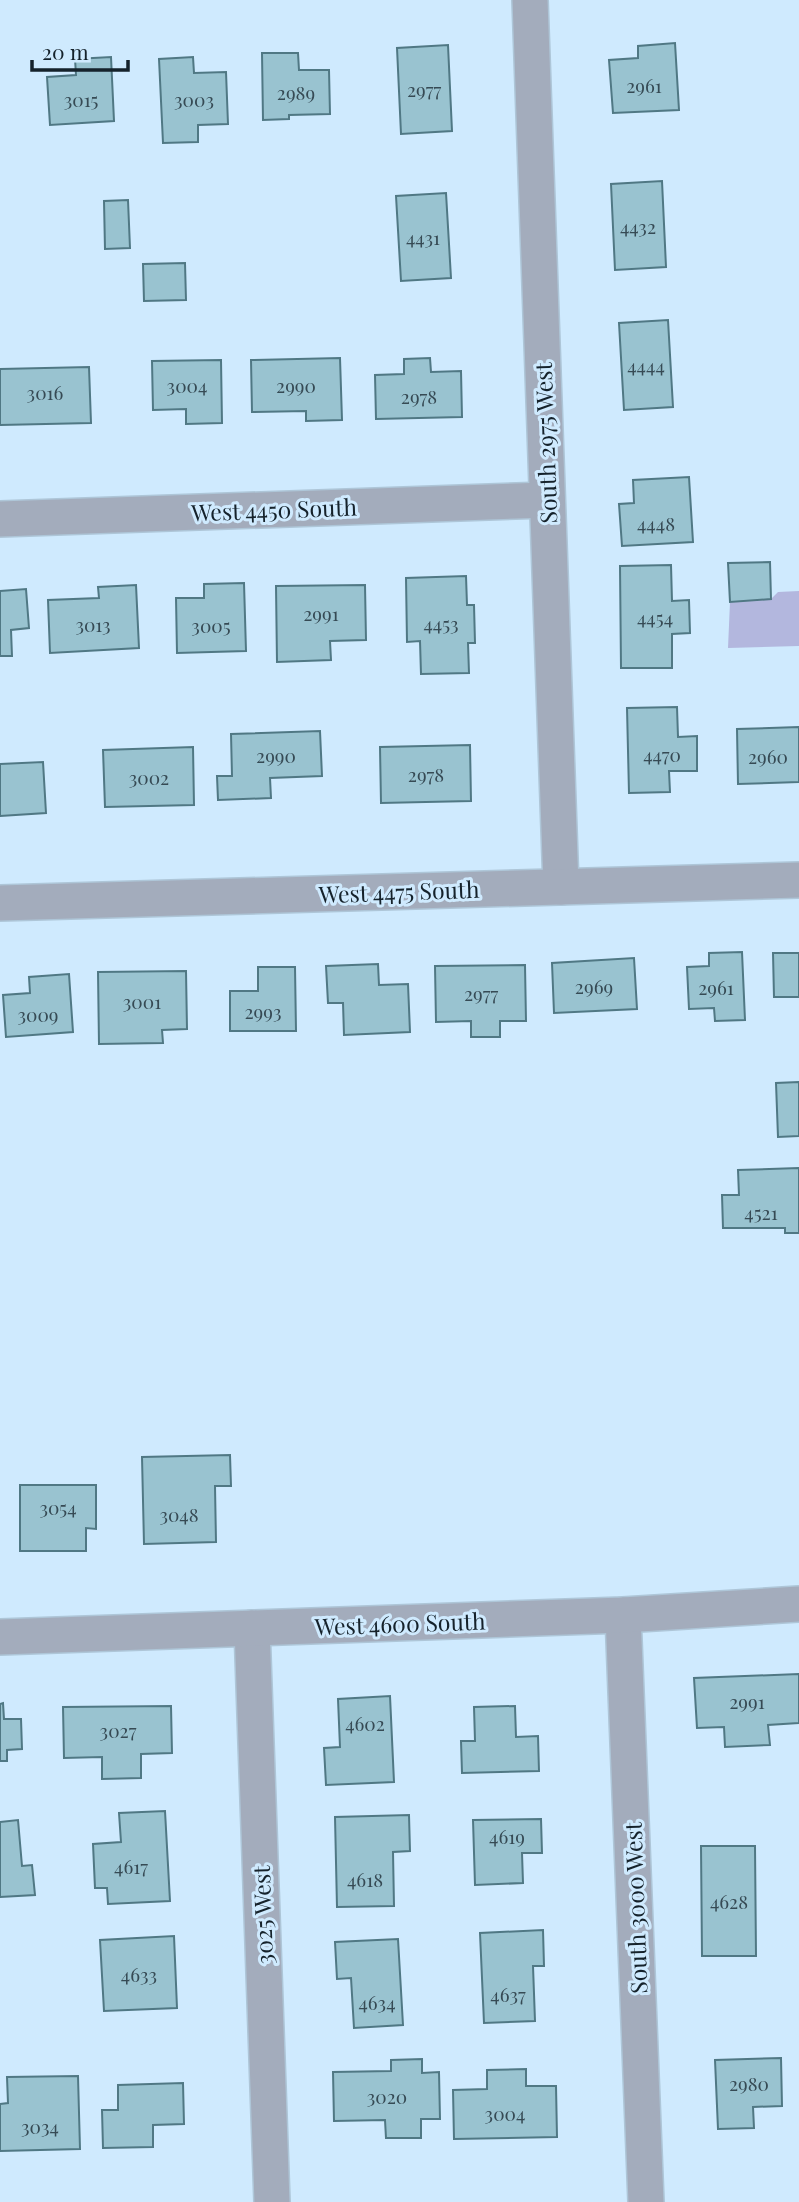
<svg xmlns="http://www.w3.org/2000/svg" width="799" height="2202" font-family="'Playfair Display',serif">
	<rect width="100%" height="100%" fill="#cfeafe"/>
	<polygon fill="#b3b7de" points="799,591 799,646 728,648 730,602 771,599 778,592"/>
	<g fill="#99c3d0" stroke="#507884" stroke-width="2">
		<polygon points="675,43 679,110 613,113 609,60 638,58 638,46"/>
		<polygon points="448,45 452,131 401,134 397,48"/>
		<polygon points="262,53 298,53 299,70 329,70 330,114 289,115 289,119 263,120"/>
		<polygon points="111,57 114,121 50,125 47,77 76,75 75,59"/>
		<polygon points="193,57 194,73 226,72 228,124 198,125 198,142 163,143 159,59"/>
		<polygon points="662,181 666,267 615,270 611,184"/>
		<polygon points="446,193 451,278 401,281 396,196"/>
		<polygon points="128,200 130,248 105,249 104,201"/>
		<polygon points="185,263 186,300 144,301 143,264"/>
		<polygon points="668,320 673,407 624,410 619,323"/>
		<polygon points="340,358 342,420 306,421 306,411 252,412 251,360"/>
		<polygon points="430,358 431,372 461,371 462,417 376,419 375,375 404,374 404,359"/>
		<polygon points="221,360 222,423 186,424 186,409 153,410 152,361"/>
		<polygon points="89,367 91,423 0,425 0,369"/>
		<polygon points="689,477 693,542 622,546 619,504 634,503 633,480"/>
		<polygon points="770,562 771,599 730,602 728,563"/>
		<polygon points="671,565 672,601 689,600 690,633 672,634 672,668 621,668 620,566"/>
		<polygon points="466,576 467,605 474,605 475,643 468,643 469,673 421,674 420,641 407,642 406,578"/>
		<polygon points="244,583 246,651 177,653 176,598 204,598 204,584"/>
		<polygon points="136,585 139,648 50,653 48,600 99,598 98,587"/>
		<polygon points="365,585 366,640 330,641 331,660 277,662 276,586"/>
		<polygon points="26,589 29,628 11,630 12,656 0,656 0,591"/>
		<polygon points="677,707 678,737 697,736 697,771 669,771 670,792 629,793 627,708"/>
		<polygon points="799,727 799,782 738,784 737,729"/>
		<polygon points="320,731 322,776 270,778 271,798 218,800 217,776 232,776 231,734"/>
		<polygon points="470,745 471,801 381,803 380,747"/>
		<polygon points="193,747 194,805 105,807 103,750"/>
		<polygon points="43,762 46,813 0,816 0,764"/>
		<polygon points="742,952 745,1020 715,1021 714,1008 689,1009 687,967 709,966 709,953"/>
		<polygon points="773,953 799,953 799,997 774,997"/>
		<polygon points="634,958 637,1009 554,1013 552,963"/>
		<polygon points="378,964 379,985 408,984 410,1032 344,1035 343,1003 328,1003 326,966"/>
		<polygon points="525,965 526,1021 500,1021 500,1037 471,1037 471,1021 436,1022 435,966"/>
		<polygon points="258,967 295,967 296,1031 230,1031 230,991 258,991"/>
		<polygon points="186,971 187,1029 162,1030 163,1043 99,1044 98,972"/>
		<polygon points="69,974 73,1032 6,1037 3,995 30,993 29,977"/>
		<polygon points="799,1082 799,1136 778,1137 776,1083"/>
		<polygon points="799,1168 799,1233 785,1233 785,1228 723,1228 722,1195 739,1195 738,1170"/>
		<polygon points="230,1455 231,1486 215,1486 216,1542 144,1544 142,1457"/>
		<polygon points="20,1485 96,1485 96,1529 86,1528 86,1551 20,1551"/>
		<polygon points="799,1674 799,1723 768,1725 770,1745 725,1747 724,1727 697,1728 694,1678"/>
		<polygon points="390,1696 394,1782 326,1785 324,1748 340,1747 338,1699"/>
		<polygon points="3,1703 4,1719 21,1719 22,1749 7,1750 7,1761 0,1761 0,1704"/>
		<polygon points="171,1706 172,1753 141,1754 141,1778 102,1779 102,1757 64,1758 63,1707"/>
		<polygon points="515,1706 516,1737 538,1736 539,1771 462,1773 461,1741 475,1741 474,1707"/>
		<polygon points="165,1811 170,1901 108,1904 107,1888 95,1888 93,1844 121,1842 119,1813"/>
		<polygon points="409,1815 410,1851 393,1852 394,1906 337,1907 335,1817"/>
		<polygon points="541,1819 542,1853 522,1853 523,1883 475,1885 473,1820"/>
		<polygon points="18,1820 22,1866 32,1865 35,1895 0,1897 0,1822"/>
		<polygon points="701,1846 755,1846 756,1956 702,1956"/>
		<polygon points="543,1930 544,1966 533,1966 535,2021 484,2023 480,1933"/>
		<polygon points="174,1936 177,2008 104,2011 100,1940"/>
		<polygon points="398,1939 403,2025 354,2028 351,1978 337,1979 335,1942"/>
		<polygon points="781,2058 782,2106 753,2107 754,2128 718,2129 715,2060"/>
		<polygon points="422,2059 422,2073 439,2072 440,2119 421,2119 421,2138 386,2138 385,2120 334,2121 333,2072 391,2071 391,2060"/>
		<polygon points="526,2069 526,2086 556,2086 557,2137 454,2139 453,2090 487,2089 487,2070"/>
		<polygon points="78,2076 80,2149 0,2151 0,2104 8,2103 7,2077"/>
		<polygon points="183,2083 184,2124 153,2125 153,2147 103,2148 102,2110 118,2110 118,2085"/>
	</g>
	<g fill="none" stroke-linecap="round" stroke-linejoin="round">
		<g stroke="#aec6d8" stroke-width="38">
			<g id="minor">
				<polyline points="530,0 561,887"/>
				<polyline points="0,519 547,500"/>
				<polyline points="0,903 799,880"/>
				<polyline points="623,1615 646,2202"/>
				<polyline points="252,1628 272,2202"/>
				<polyline points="0,1637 623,1615 799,1604"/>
			</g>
		</g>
		<use href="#minor" stroke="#a3acbc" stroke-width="35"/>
	</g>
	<g text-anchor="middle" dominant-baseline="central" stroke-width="6" stroke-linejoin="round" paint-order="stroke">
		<g font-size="19" fill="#364a54">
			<text x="644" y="85">2961</text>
			<text x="424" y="89">2977</text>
			<text x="296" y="92">2989</text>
			<text x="81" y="99">3015</text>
			<text x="194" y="99">3003</text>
			<text x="638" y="226">4432</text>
			<text x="423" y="237">4431</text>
			<text x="646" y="365">4444</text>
			<text x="187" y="385">3004</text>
			<text x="296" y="385">2990</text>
			<text x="45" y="392">3016</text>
			<text x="419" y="396">2978</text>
			<text x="656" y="523">4448</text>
			<text x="321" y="613">2991</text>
			<text x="655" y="617">4454</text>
			<text x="441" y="623">4453</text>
			<text x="93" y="624">3013</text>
			<text x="211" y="625">3005</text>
			<text x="662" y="754">4470</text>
			<text x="276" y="755">2990</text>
			<text x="768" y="756">2960</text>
			<text x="426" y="774">2978</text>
			<text x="149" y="777">3002</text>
			<text x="594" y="986">2969</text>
			<text x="716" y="987">2961</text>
			<text x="481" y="993">2977</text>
			<text x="142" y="1001">3001</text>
			<text x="263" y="1011">2993</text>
			<text x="38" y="1014">3009</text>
			<text x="761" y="1212">4521</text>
			<text x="58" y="1507">3054</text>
			<text x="179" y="1514">3048</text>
			<text x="747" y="1701">2991</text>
			<text x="365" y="1723">4602</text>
			<text x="118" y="1730">3027</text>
			<text x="507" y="1836">4619</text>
			<text x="131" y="1866">4617</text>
			<text x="365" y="1879">4618</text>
			<text x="729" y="1901">4628</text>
			<text x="139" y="1974">4633</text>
			<text x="508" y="1994">4637</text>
			<text x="377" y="2002">4634</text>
			<text x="749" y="2083">2980</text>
			<text x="387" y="2096">3020</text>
			<text x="505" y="2113">3004</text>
			<text x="40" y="2126">3034</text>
		</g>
		<g font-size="23" fill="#15222b" stroke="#cfeafe">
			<text transform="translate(545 443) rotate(-92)">South 2975 West</text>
			<text transform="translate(274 509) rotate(-2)">West 4450 South</text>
			<text transform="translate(399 891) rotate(-2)">West 4475 South</text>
			<text transform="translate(400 1623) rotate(-2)">West 4600 South</text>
			<text transform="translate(635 1908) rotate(-92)">South 3000 West</text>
			<text transform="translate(262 1915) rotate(-92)">3025 West</text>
		</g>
	</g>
	<path d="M32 60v10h96v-10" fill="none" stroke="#15222b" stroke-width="3.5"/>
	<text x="42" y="60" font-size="21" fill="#15222b" stroke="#cfeafe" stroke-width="5" paint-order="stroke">20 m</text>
</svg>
